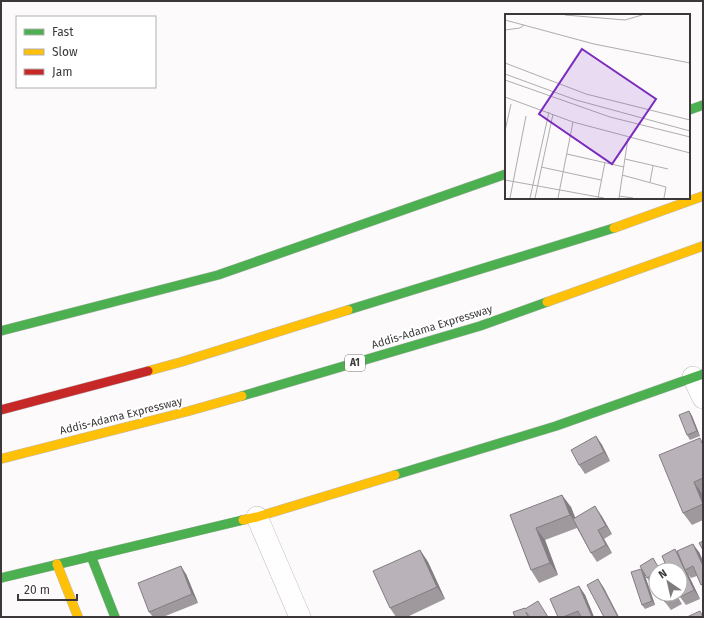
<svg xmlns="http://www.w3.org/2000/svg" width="704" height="618" font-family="'Fira Sans',sans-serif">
	<rect width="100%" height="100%" fill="#fdfafc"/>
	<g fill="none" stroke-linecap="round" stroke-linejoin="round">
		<g stroke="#bdbabc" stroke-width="22">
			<g id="street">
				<polyline points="693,377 703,398"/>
				<polyline points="257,517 300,617"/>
			</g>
		</g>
		<g stroke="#bdbabc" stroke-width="10">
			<g id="fast">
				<polyline points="689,110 703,105"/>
				<polyline points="348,310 614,228"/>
				<polyline points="1,331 218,275 506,174"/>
				<polyline points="242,396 480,326 547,302"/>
				<polyline points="395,475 556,426 703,374"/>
				<polyline points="91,556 115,617"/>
				<polyline points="1,578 243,520"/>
			</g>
		</g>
		<g stroke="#bdbabc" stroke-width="10">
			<g id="slow">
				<polyline points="614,228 703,196"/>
				<polyline points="547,302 703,246"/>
				<polyline points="148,371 181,362 348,310"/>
				<polyline points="1,459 189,411 242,396"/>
				<polyline points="243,520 257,517 395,475"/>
				<polyline points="57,564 78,617"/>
			</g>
		</g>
		<g stroke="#bdbabc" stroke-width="10">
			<polyline id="jam" points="1,410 148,371"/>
		</g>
		<use href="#street" stroke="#fffeff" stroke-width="21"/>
		<use href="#fast" stroke="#4caf50" stroke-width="9"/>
		<use href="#slow" stroke="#ffc107" stroke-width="9"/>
		<use href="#jam" stroke="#c62828" stroke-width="9"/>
	</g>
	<g fill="#9f999e">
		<polygon points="689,411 692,416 700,436 690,440 687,435"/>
		<polygon points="596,436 602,445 610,461 585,474 579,465"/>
		<polygon points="703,442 703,520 692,525 683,513"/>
		<polygon points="571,507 575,518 601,515 612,534 604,539 612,553 597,562 591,553 577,528 545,540 558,575 539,583 531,570 510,515"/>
		<polygon points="420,550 428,562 445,599 407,617 396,617 390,608"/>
		<polygon points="699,552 703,561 703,587 697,576 691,578 688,574 700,599 686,605 680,597 678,554"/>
		<polygon points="659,566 661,570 656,570 655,585 653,586 647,578"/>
		<polygon points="644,573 655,605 645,609 642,605"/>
		<polygon points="186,574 198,603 163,617 153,617 149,612"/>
		<polygon points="579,586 585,595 594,617 558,617"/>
		<polygon points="676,594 682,604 671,610 665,602"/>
	</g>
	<g fill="#827d81">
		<polygon points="689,411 692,416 700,436 697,431"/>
		<polygon points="596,436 602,445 610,461 604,452"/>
		<polygon points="694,482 703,495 703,504"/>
		<polygon points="562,495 571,507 579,527 570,515"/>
		<polygon points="595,506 601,515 612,534 606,526"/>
		<polygon points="536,528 545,540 558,575 550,563"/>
		<polygon points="598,530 604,539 612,553 606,545"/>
		<polygon points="693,544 699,552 703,561 703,566"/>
		<polygon points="675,549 681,558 685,570 688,574 700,599 694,590"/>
		<polygon points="420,550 428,562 445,599 437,587"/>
		<polygon points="181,566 186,574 198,603 192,594"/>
		<polygon points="641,569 644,573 655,605 652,601"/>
		<polygon points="598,579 604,588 619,617 618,617"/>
		<polygon points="579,586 585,595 594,617 592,617"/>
	</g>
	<g fill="#b9b2b8" stroke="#827d81">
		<polygon points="689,411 697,431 687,435 679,415"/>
		<polygon points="596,436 604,452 579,465 571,450"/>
		<polygon points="700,438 703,445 703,478 694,482 703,504 683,513 659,455"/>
		<polygon points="562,495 570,515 536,528 550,563 531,570 510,515"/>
		<polygon points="595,506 606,526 598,530 606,545 591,553 573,519"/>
		<polygon points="703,541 703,550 699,543"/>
		<polygon points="693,544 703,566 703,584 701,585 693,566 685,570 677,551"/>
		<polygon points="675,549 694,590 680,597 679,594 680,594 680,570 668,570 662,556"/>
		<polygon points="420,550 437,587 390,608 373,571"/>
		<polygon points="653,558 660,570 656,570 656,587 650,576 647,578 640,566"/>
		<polygon points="181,566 192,594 149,612 138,583"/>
		<polygon points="641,569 652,601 642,605 631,572"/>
		<polygon points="598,579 618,617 604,617 587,585"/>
		<polygon points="579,586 592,617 581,617 578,611 563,617 558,617 550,599"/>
		<polygon points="660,594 675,594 676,595 665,602"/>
		<polygon points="538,601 548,617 530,617 526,612 528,617 515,617 513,612 525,608 525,609"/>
		<polygon points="700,611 703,617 687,617"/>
	</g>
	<g text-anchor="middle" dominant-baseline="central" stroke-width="4" stroke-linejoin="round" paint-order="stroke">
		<rect fill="#fff" stroke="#767375" stroke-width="1" x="345" y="355" width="20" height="16" rx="3"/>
		<g font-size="10" font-weight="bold" fill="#3b373a">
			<text x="355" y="363">A1</text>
		</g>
		<g font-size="11" fill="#3b373a" stroke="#fff">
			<text transform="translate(432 327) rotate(-17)">Addis-Adama Expressway</text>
			<text transform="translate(121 416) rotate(-14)">Addis-Adama Expressway</text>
		</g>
	</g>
	<g transform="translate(505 14)">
		<rect width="185" height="185" fill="#fdfafc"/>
		<path fill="none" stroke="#afacae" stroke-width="1" d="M60 1 120 6 137 1M0 6 89 30 185 49M0 16 15 14 19 11M0 49 81 80 185 106M0 60 71 86 185 117M0 66 105 103 185 123M0 83 68 108 185 139M0 117 6 90M62 140 119 153M120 145 163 155M36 153 96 166M117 161 161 173 159 184M0 166 99 184M145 168 148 152M114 182 128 184M5 184 21 102M25 184 44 98M30 184 48 100M53 184 68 108M93 184 100 148M114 184 123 124"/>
		<path fill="#7b2cbf" fill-opacity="0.15" stroke="#7b2cbf" stroke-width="2" d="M77 35 151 85 107 150 34 100Z"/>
		<rect width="185" height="185" fill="none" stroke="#3b373a" stroke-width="2"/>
	</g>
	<rect width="704" height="618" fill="none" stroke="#3b373a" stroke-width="4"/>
	<rect x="16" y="16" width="140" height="72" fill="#ffffff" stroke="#b1afb0"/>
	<rect x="24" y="29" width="20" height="6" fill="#4caf50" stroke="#b1afb0"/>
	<text x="52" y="36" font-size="12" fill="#3b373a">Fast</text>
	<rect x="24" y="49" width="20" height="6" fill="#ffc107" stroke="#b1afb0"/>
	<text x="52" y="56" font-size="12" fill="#3b373a">Slow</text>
	<rect x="24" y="69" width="20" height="6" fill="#c62828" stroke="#b1afb0"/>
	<text x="52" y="76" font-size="12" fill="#3b373a">Jam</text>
	<g transform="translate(668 582) rotate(326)"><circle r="19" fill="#ffffff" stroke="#b1afb0"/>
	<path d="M0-3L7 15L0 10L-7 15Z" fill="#7f7b7e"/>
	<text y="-6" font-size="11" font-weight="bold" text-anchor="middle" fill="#3b373a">N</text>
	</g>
	<path d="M18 594v6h59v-6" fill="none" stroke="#3b373a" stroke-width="2"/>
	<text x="24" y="594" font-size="12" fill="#3b373a" stroke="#ffffff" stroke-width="3" paint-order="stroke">20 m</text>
</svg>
